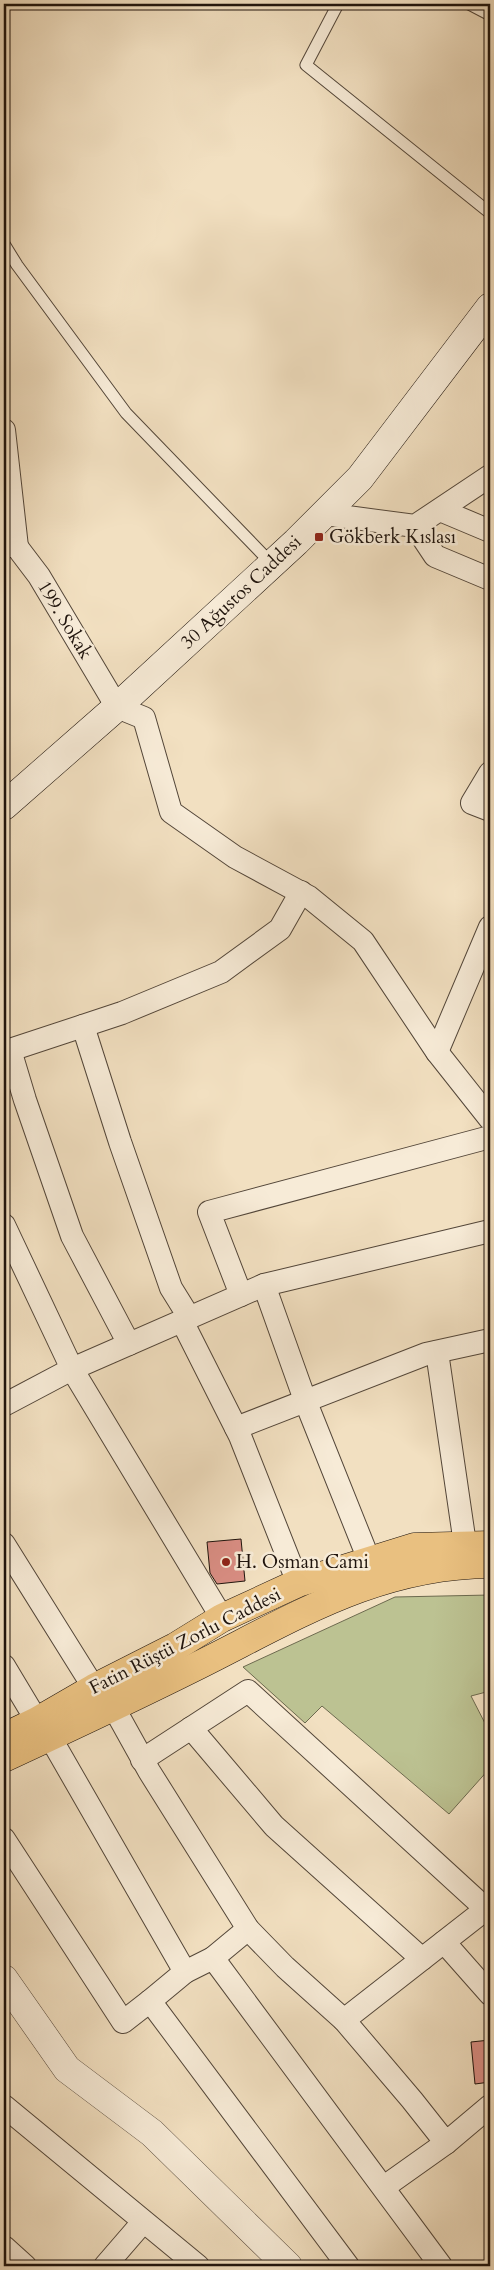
<svg xmlns="http://www.w3.org/2000/svg" width="494" height="2270" font-family="Cardo,serif">
	<rect width="100%" height="100%" fill="#f2e0c1"/>
	<filter id="stains"><feTurbulence type="fractalNoise" baseFrequency=".004" numOctaves="4"/><feColorMatrix values="0 0 0 0 .2 0 0 0 0 .09 0 0 0 0 .02 0 0 0 .5 -.17"/></filter>
	<radialGradient id="worn" r=".72"><stop offset=".6" stop-color="#630" stop-opacity="0"/><stop offset="1" stop-color="#630" stop-opacity=".3"/></radialGradient>
	<polygon fill="#bcc292" stroke="#6d6a4f" points="490,1595 490,1691 471,1696 490,1733 490,1768 449,1814 322,1706 305,1723 243,1667 395,1597"/>
	<g fill="#da8e84" stroke="#1e130c">
		<polygon points="241,1539 245,1581 217,1584 210,1573 207,1542"/>
		<polygon points="490,2040 490,2082 475,2084 471,2042"/>
	</g>
	<g fill="none" stroke-linecap="round" stroke-linejoin="round">
		<g stroke="#534639" stroke-width="13">
			<g id="service">
				<polyline points="338,4 306,65 490,213"/>
				<polyline points="469,4 490,15"/>
				<polyline points="4,244 17,265 126,413 272,564"/>
			</g>
		</g>
		<g stroke="#534639" stroke-width="24">
			<g id="minor">
				<polyline points="4,430 17,547"/>
				<polyline points="440,510 490,531"/>
				<polyline points="325,514 415,526 490,476"/>
				<polyline points="415,526 435,556 490,579"/>
				<polyline points="4,545 17,547 39,576 117,707 144,718 171,812 235,857 309,897 363,941 437,1052 490,1119"/>
				<polyline points="490,773 472,803 490,810"/>
				<polyline points="83,1026 120,1142 171,1288 189,1317"/>
				<polyline points="10,1050 122,1013 221,972 280,929 301,892"/>
				<polyline points="4,1052 10,1050 25,1100 72,1236 129,1344"/>
				<polyline points="437,1052 490,927"/>
				<polyline points="4,1225 72,1369 4,1405"/>
				<polyline points="264,1285 305,1400 369,1560"/>
				<polyline points="241,1295 209,1212 490,1137"/>
				<polyline points="182,1321 240,1436 298,1583"/>
				<polyline points="437,1352 465,1544"/>
				<polyline points="236,1428 426,1354 490,1340"/>
				<polyline points="4,1544 94,1688"/>
				<polyline points="222,1618 72,1369 264,1285 490,1231"/>
				<polyline points="4,1666 37,1721"/>
				<polyline points="114,1708 149,1771 248,1929 285,1967 344,2020"/>
				<polyline points="191,1728 274,1826 422,1959"/>
				<polyline points="50,1737 185,1972 150,2001"/>
				<polyline points="142,1760 248,1691 486,1909"/>
				<polyline points="4,1839 123,2022 150,2001 348,2266"/>
				<polyline points="490,1906 344,2020 412,2100 446,2143 490,2106"/>
				<polyline points="444,1942 490,1994"/>
				<polyline points="213,1958 248,1929"/>
				<polyline points="185,1972 213,1958 441,2266"/>
				<polyline points="4,2106 198,2266"/>
				<polyline points="384,2187 446,2143"/>
				<polyline points="4,2247 25,2266"/>
				<polyline points="105,2266 143,2222"/>
			</g>
		</g>
		<g stroke="#534639" stroke-width="29">
			<polyline id="tertiary" points="4,1979 67,2069 152,2133 288,2266"/>
		</g>
		<g stroke="#1e130c" stroke-width="29">
			<polyline id="secondary" points="4,806 117,707 296,542 360,478 490,307"/>
		</g>
		<g stroke="#1e130c" stroke-width="29">
			<g id="primary">
				<polyline points="4,1737 37,1721 94,1688 175,1647 222,1618 298,1583 414,1547 490,1545"/>
				<path d="M4 1758C69 1728 135 1697 199 1665 297 1616 377 1565 490 1564"/>
			</g>
		</g>
		<use href="#service" stroke="#f7ebd7" stroke-width="11"/>
		<use href="#minor" stroke="#f7ebd7" stroke-width="22"/>
		<use href="#tertiary" stroke="#f7ebd7" stroke-width="28"/>
		<use href="#secondary" stroke="#f7ebd7" stroke-width="28"/>
		<use href="#primary" stroke="#e9c080" stroke-width="28"/>
	</g>
	<g fill="#8f2418" stroke="#f7ebd7" stroke-width="2">
		<rect x="314" y="532" width="10" height="10" rx="2.5"/>
		<circle cx="226" cy="1562" r="5"/>
	</g>
	<g text-anchor="middle" dominant-baseline="central" stroke-width="5" stroke-linejoin="round" paint-order="stroke">
		<g font-size="19" fill="#1e130c" stroke="#f7ebd7" text-anchor="start">
			<text x="329" y="537">Gökberk Kıslası</text>
			<text x="236" y="1562">H. Osman Cami</text>
		</g>
		<g font-size="19" fill="#1e130c" stroke="#f7ebd7">
			<text transform="translate(241 592) rotate(-43)">30 Ağustos Caddesi</text>
			<text transform="translate(65 620) rotate(59)">199. Sokak</text>
			<text transform="translate(185 1641) rotate(-27)">Fatin Rüştü Zorlu Caddesi</text>
		</g>
	</g>
	<rect width="494" height="2270" fill="none" stroke="#f2e0c1" stroke-width="20"/>
	<rect x="5" y="5" width="484" height="2260" fill="none" stroke="#1e130c" stroke-width="2.5"/>
	<rect x="10" y="10" width="474" height="2250" fill="none" stroke="#1e130c"/>
	<rect width="100%" height="100%" filter="url(#stains)"/>
	<rect width="100%" height="100%" fill="url(#worn)"/>
</svg>
